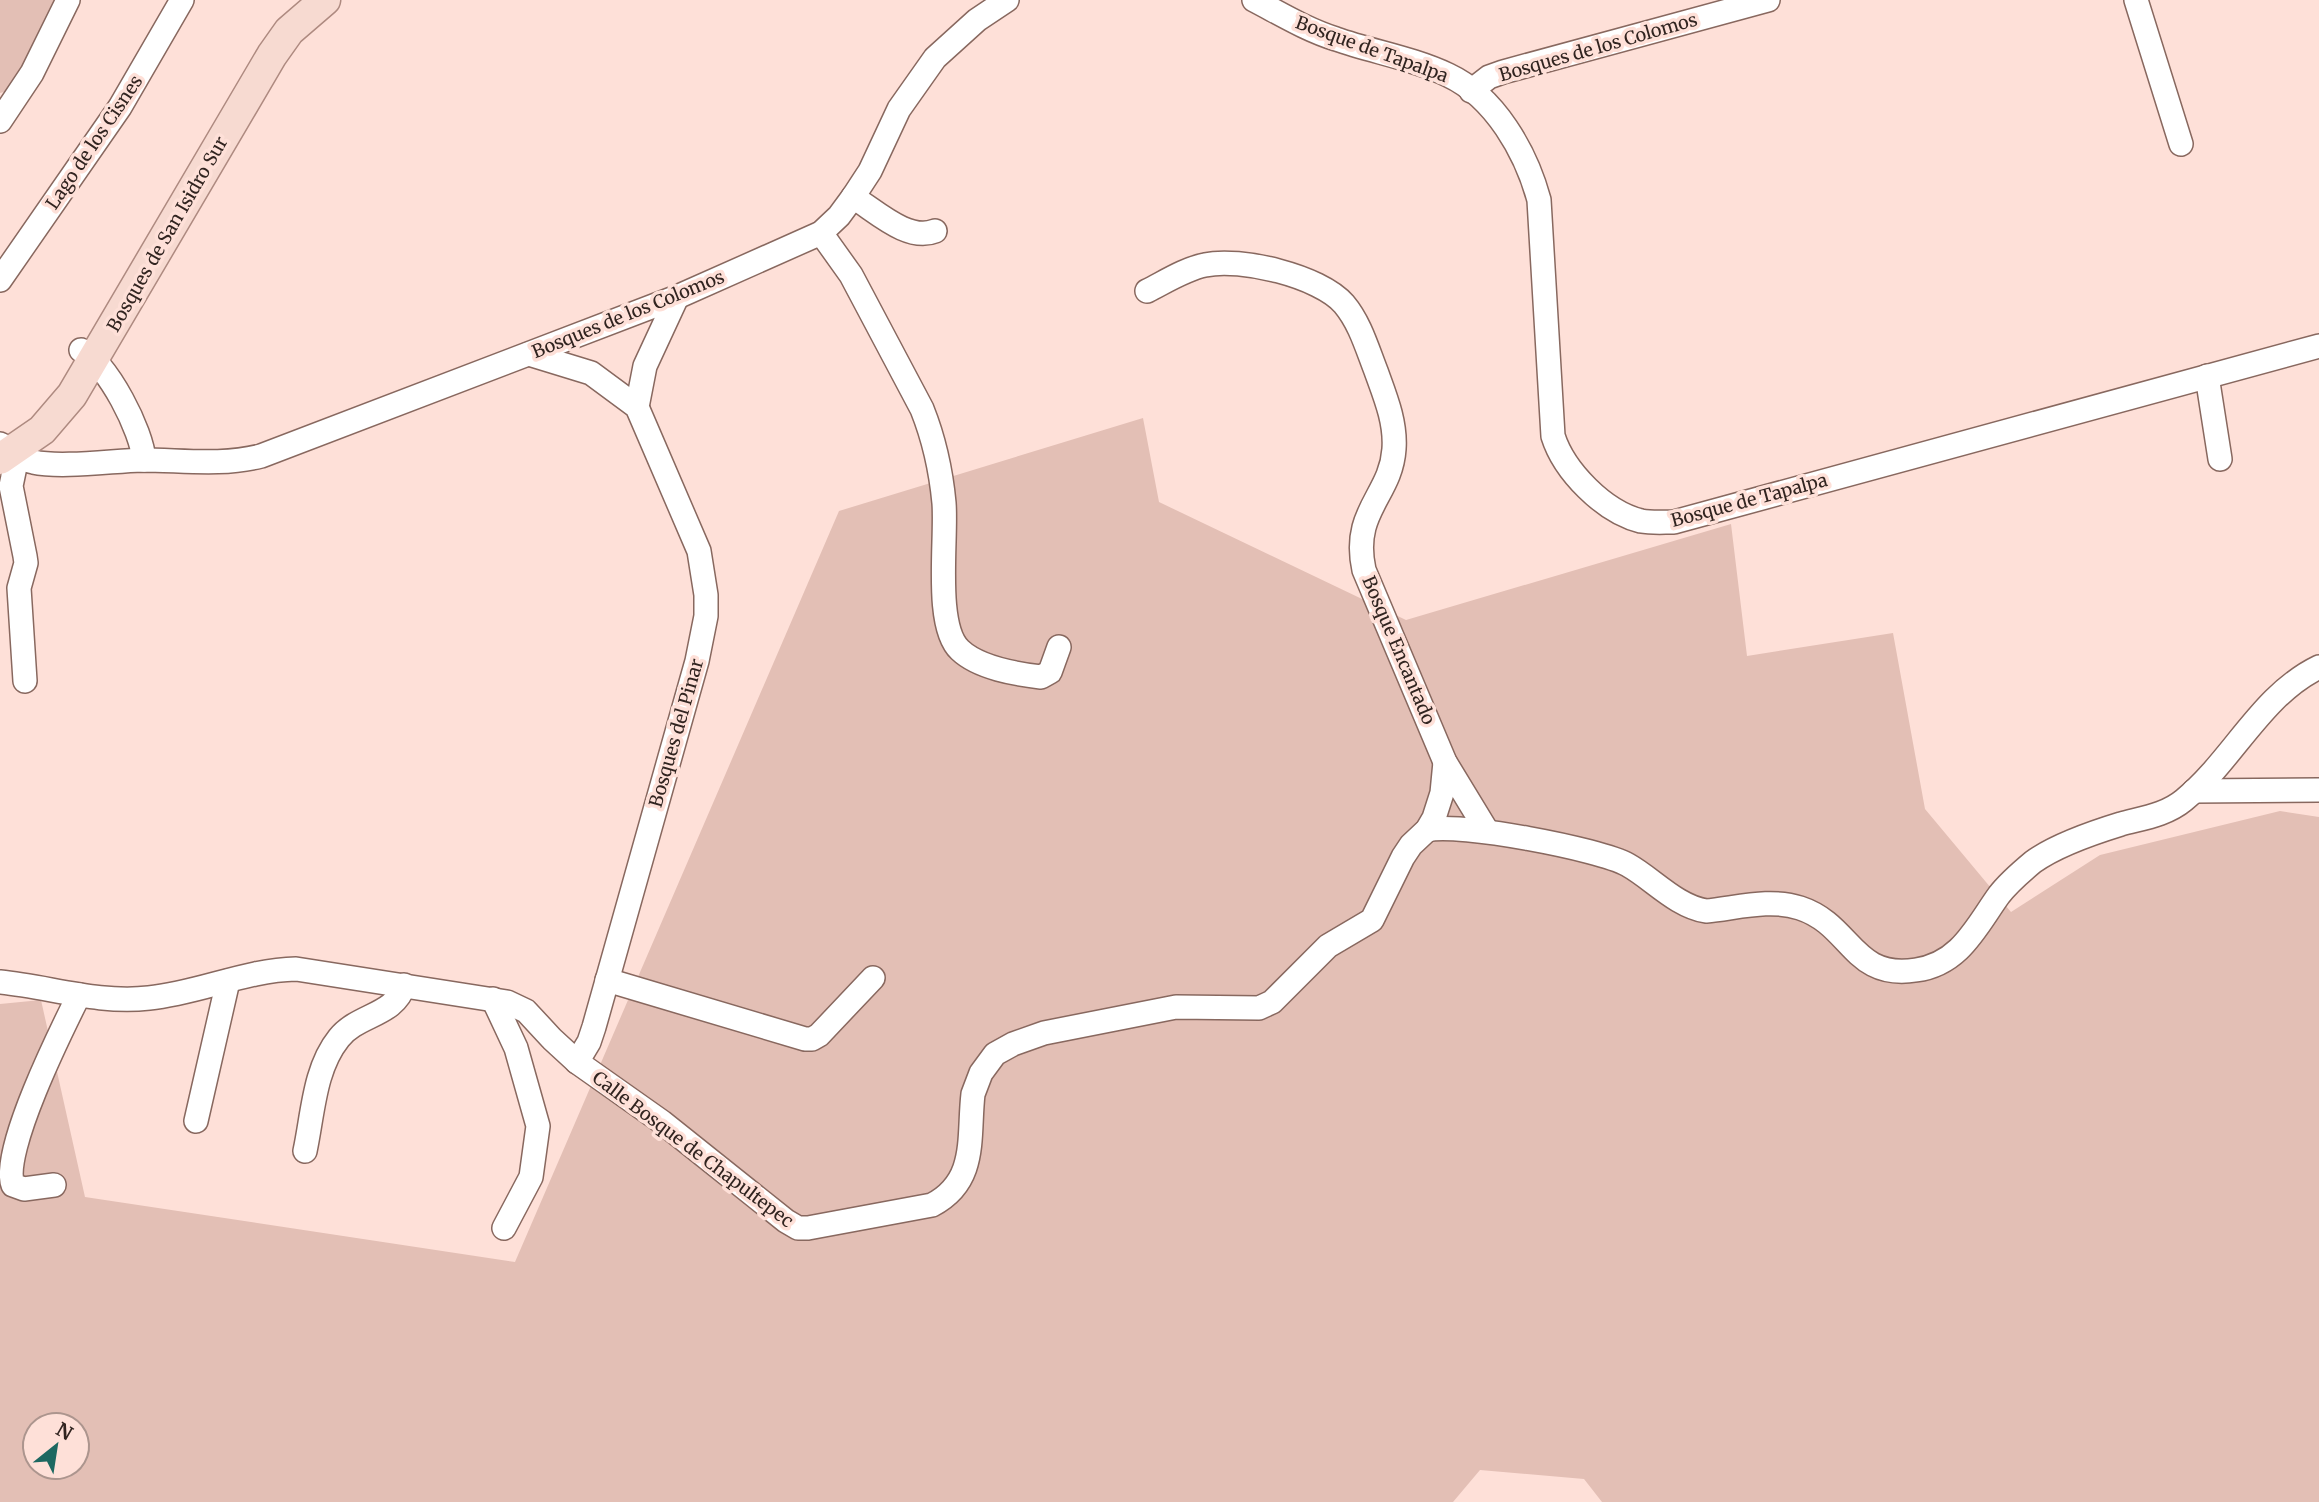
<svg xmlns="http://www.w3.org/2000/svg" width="2319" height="1502" font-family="Merriweather,serif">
	<rect width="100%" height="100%" fill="#fee0d8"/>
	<g fill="#e3bfb5" fill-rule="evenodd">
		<polygon points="0,0 74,0 15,89 0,93"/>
		<path d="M1143 418 1159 502 1406 620 1731 524 1747 656 1893 633 1925 809 2011 912 2100 855 2280 811 2319 817V1502H1602L1584 1479 1480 1470 1453 1502H0V1004L41 1000 85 1197 515 1262 839 511ZM35 1425H77V1467H35Z"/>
	</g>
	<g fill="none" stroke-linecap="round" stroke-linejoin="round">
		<g stroke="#88685f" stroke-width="26">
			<g id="minor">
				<path d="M1254 0C1281 14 1307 30 1336 39 1373 52 1412 58 1448 75 1495 97 1526 152 1539 200L1553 436C1564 471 1604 512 1641 521 1652 523 1663 522 1674 522L2319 346"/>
				<polyline points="2136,0 2181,144"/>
				<polyline points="1471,91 1489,77 1503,72 1768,0"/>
				<polyline points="0,121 32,73 68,0"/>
				<path d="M853 197C876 211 908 242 935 231"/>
				<path d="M821 233 851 275 922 409C934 439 941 471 944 503 947 539 934 626 960 650 979 668 1016 674 1041 677L1050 672 1059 647"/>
				<polyline points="0,280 120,107 182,0"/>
				<path d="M1147 291C1165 282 1185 269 1205 265 1240 257 1320 276 1344 304 1360 323 1367 348 1376 371 1385 396 1396 422 1394 449 1391 496 1351 511 1364 570L1445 762 1487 831"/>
				<path d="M81 350C108 364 142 431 144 460"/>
				<polyline points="529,354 591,373 637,407 699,551 706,595 706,616 697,661 594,1027 589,1042 577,1062"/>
				<polyline points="2207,376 2220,459"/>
				<polyline points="637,407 645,366 677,297"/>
				<path d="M0 444C11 451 20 460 33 462 61 468 111 461 142 460 181 460 222 466 261 456L677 297 821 233 839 216 853 197 870 171 899 109 935 58 977 20 1007 0"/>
				<polyline points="17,457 11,486 25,556 26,563 19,588 25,681"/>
				<polyline points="2194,791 2319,790"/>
				<path d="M1427 830C1457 822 1600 849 1628 865 1653 879 1676 906 1706 911 1737 908 1770 898 1800 908 1852 925 1852 980 1916 970 1960 964 1976 927 1999 895 2009 882 2021 872 2033 862 2055 846 2095 832 2121 824 2143 818 2166 815 2184 800 2233 760 2261 695 2319 667"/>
				<polyline points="607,980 805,1039 812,1039 819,1035 873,978"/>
				<path d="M0 982C50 987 99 1004 149 998 199 993 246 970 296 969L507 1002 526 1011 552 1039 577 1062 662 1122 786 1221 798 1228H808L932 1205C978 1181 968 1137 973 1094L981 1073 995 1054 1013 1044 1044 1033 1176 1007 1259 1008 1272 1002 1328 946 1372 920 1403 857 1411 845 1427 830 1434 818 1442 793 1445 762"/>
				<polyline points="493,999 516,1048 538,1126 531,1177 504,1228"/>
				<polyline points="196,1121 228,981"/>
				<path d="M305 1151C313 1114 314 1069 339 1038 358 1014 395 1016 404 985"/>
				<path d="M54 1185 24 1189 13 1185C0 1153 62 1029 79 995"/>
			</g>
		</g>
		<g stroke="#ae8a80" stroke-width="33">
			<polyline id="major" points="0,459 42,430 72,395 272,55 289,31 325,0"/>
		</g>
		<use href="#minor" stroke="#fff" stroke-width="23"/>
		<use href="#major" stroke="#f7dad1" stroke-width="30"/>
	</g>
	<g text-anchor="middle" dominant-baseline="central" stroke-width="7" stroke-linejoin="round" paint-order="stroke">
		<g font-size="18" fill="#312420" stroke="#fee0d8">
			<text transform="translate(1598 47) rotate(-16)">Bosques de los Colomos</text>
			<text transform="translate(1372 49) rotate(20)">Bosque de Tapalpa</text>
			<text transform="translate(94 142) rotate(-56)">Lago de los Cisnes</text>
			<text transform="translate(167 234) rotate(-60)">Bosques de San Isidro Sur</text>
			<text transform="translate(628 314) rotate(-22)">Bosques de los Colomos</text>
			<text transform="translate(1749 500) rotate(-15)">Bosque de Tapalpa</text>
			<text transform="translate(1399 650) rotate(67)">Bosque Encantado</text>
			<text transform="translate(676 733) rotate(-74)">Bosques del Pinar</text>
			<text transform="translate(693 1149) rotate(37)">Calle Bosque de Chapultepec</text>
		</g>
	</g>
	<g transform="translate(56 1446) rotate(30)"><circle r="33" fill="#fee0d8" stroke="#ac958e" stroke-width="2"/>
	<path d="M0-5L12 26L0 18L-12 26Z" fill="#1d6861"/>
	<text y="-10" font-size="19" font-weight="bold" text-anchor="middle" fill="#312420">N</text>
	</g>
</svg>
